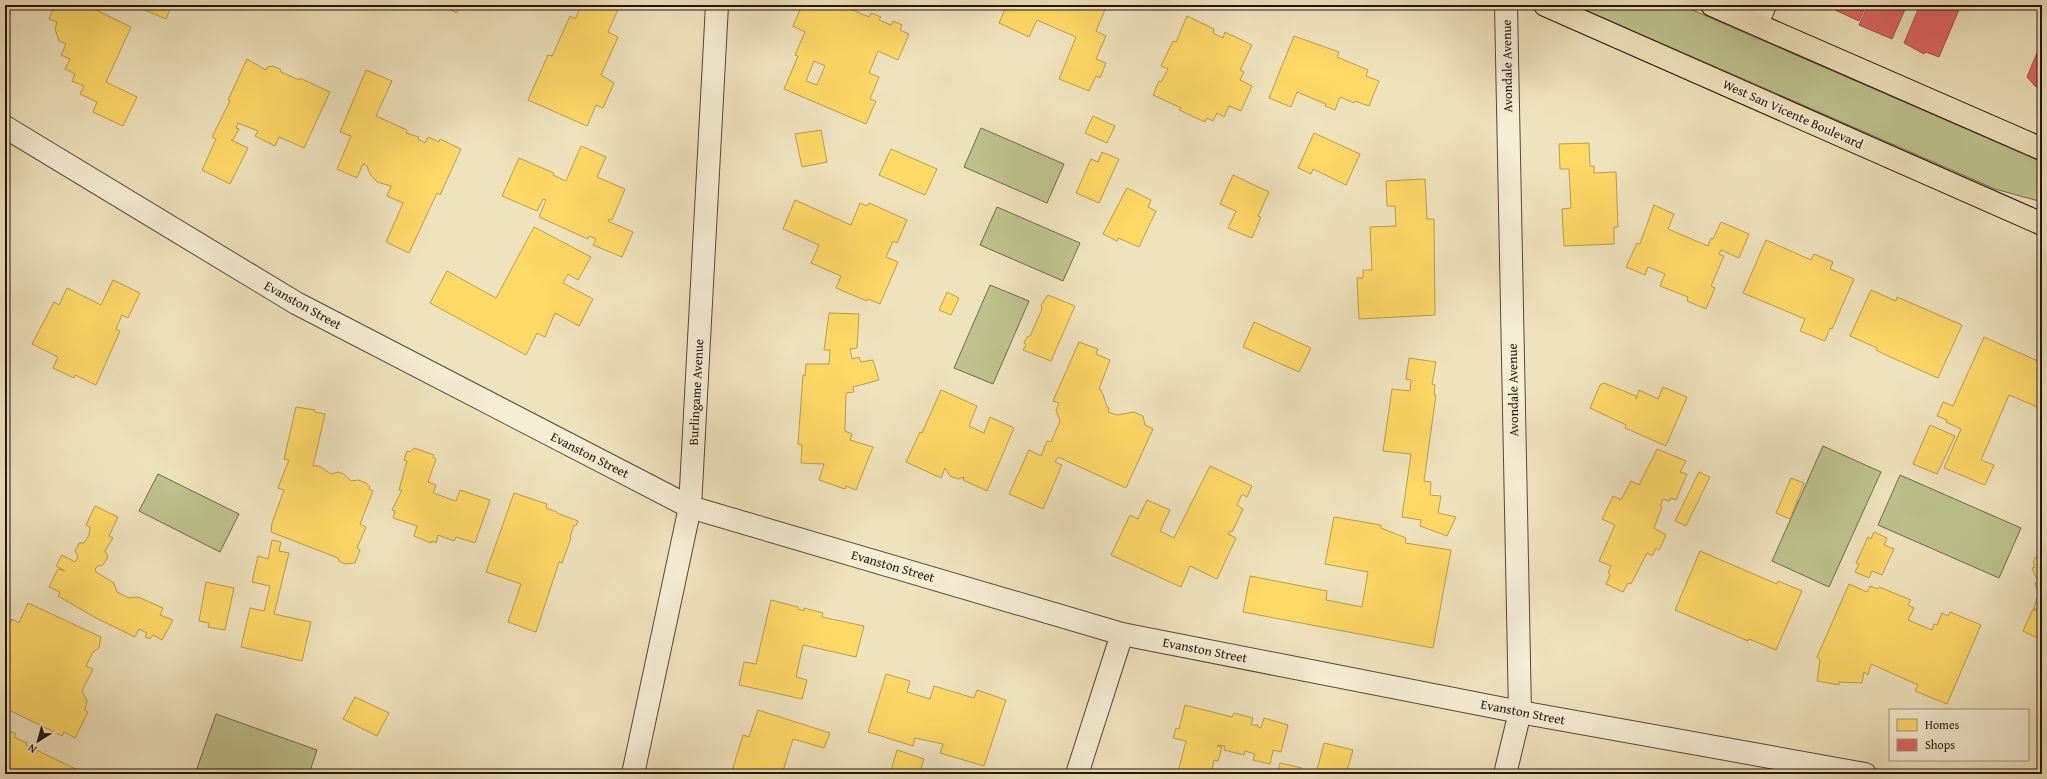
<svg xmlns="http://www.w3.org/2000/svg" width="2047" height="779" font-family="'Gentium Book Plus',serif">
	<rect width="100%" height="100%" fill="#efe3bd"/>
	<filter id="stains"><feTurbulence type="fractalNoise" baseFrequency=".005" numOctaves="4"/><feColorMatrix values="0 0 0 0 .2 0 0 0 0 .09 0 0 0 0 .02 0 0 0 .5 -.17"/></filter>
	<radialGradient id="worn" r=".72"><stop offset=".6" stop-color="#630" stop-opacity="0"/><stop offset="1" stop-color="#630" stop-opacity=".3"/></radialGradient>
	<g fill="#bec38e" stroke="#716b4c">
		<polygon points="1574,5 1681,5 2042,162 2042,202 1995,189"/>
		<polygon points="981,128 1064,164 1047,203 964,167"/>
		<polygon points="997,207 1080,243 1063,281 980,245"/>
		<polygon points="990,285 1029,301 993,384 954,368"/>
		<polygon points="1823,446 1881,472 1829,587 1772,561"/>
		<polygon points="158,474 239,514 220,552 139,511"/>
		<polygon points="1900,475 2021,528 1999,578 1878,525"/>
		<polygon points="216,714 317,750 309,774 195,774"/>
	</g>
	<g fill="#ffd966" stroke="#bd9e4a" fill-rule="evenodd">
		<polygon points="55,5 86,5 131,27 106,82 137,97 123,126 93,112 97,102 80,94 84,86 72,81 75,74 65,69 70,59 61,55 66,44 59,41 55,29 57,22 49,19"/>
		<polygon points="141,5 172,5 166,19 140,8"/>
		<polygon points="439,5 461,5 457,13"/>
		<polygon points="519,5 530,5 527,10 519,6"/>
		<polygon points="582,5 620,5 608,32 618,37 601,75 614,83 603,108 596,105 587,126 528,100 548,55 552,56 570,16 575,19"/>
		<path d="M802 5H841L869 17 871 13 881 17 879 20 891 25 893 21 902 25 900 30 909 34 898 60 878 51 869 73 879 77 870 99 876 101 866 124 784 89 798 56 795 55 805 32 793 26ZM814 61 825 66 817 85 806 81Z"/>
		<polygon points="1007,5 1107,5 1096,31 1106,36 1096,59 1106,63 1100,78 1096,76 1089,91 1059,79 1076,37 1037,20 1029,37 999,23"/>
		<polygon points="1187,16 1214,29 1213,33 1223,38 1225,32 1252,45 1240,70 1244,72 1240,80 1252,86 1241,111 1229,106 1224,117 1217,113 1213,121 1207,118 1205,122 1179,110 1181,108 1153,95 1159,81 1161,82 1168,69 1161,66 1173,41 1176,42"/>
		<polygon points="1294,36 1339,52 1337,57 1368,70 1366,76 1379,81 1369,106 1355,101 1354,103 1340,97 1335,110 1325,106 1326,104 1297,92 1291,107 1269,98"/>
		<polygon points="247,59 266,70 267,67 273,66 280,69 281,72 299,80 300,78 330,92 304,148 279,137 275,146 255,136 258,131 238,123 236,128 239,129 233,140 231,140 248,148 230,184 202,170 216,139 212,137 230,101 228,100"/>
		<polygon points="366,70 392,81 376,116 407,130 406,133 419,137 418,139 425,143 428,137 439,142 440,139 461,149 440,195 437,193 409,253 386,242 403,203 387,196 391,186 377,182 370,174 367,166 363,164 357,178 337,169 351,136 340,132"/>
		<polygon points="1093,116 1115,126 1107,143 1085,133"/>
		<polygon points="821,130 827,162 802,167 795,134"/>
		<polygon points="1314,133 1360,154 1346,185 1313,169 1311,174 1298,168"/>
		<polygon points="1589,143 1590,166 1594,166 1594,173 1616,172 1618,227 1614,227 1614,244 1564,246 1562,209 1571,208 1569,169 1560,169 1559,144"/>
		<polygon points="581,146 606,157 597,177 625,189 612,220 609,219 608,221 633,232 622,257 593,245 596,239 589,236 588,239 539,217 546,200 543,199 537,211 502,196 519,158 554,173 553,175 566,181"/>
		<polygon points="891,149 937,169 925,195 879,175"/>
		<polygon points="1102,152 1119,159 1099,203 1076,193 1091,159 1098,162"/>
		<polygon points="1233,175 1269,192 1258,216 1261,217 1252,238 1228,228 1236,211 1220,204"/>
		<polygon points="1425,179 1427,219 1434,219 1435,315 1359,319 1357,278 1363,278 1363,270 1372,270 1370,227 1396,226 1395,206 1387,206 1386,181"/>
		<polygon points="1127,188 1151,200 1148,207 1156,211 1139,247 1118,238 1117,241 1103,234"/>
		<polygon points="795,200 851,225 860,203 867,206 869,203 907,220 897,243 893,241 886,257 898,262 880,304 868,299 867,301 836,288 841,276 811,263 819,245 783,229"/>
		<polygon points="1654,205 1674,214 1668,229 1708,246 1711,238 1713,239 1721,222 1749,234 1739,258 1721,250 1719,254 1724,256 1711,286 1715,288 1706,309 1687,301 1688,297 1660,286 1665,274 1648,267 1645,275 1626,267 1637,243 1640,244"/>
		<polygon points="534,227 591,257 578,280 568,274 563,283 593,299 579,326 555,313 545,337 537,333 526,355 430,303 447,271 496,298"/>
		<polygon points="1766,240 1811,260 1814,254 1833,262 1830,269 1854,279 1832,329 1830,328 1825,341 1800,331 1805,319 1743,293"/>
		<polygon points="113,280 140,293 128,318 122,315 116,329 120,331 96,385 75,375 74,378 53,368 58,357 32,344 54,302 59,305 67,288 101,305"/>
		<polygon points="1871,290 1896,301 1897,297 1962,325 1938,378 1888,356 1876,350 1877,348 1850,336"/>
		<polygon points="947,292 959,298 951,315 939,310"/>
		<polygon points="1048,295 1075,306 1051,361 1023,350 1026,345 1024,343 1027,337 1030,336 1042,309 1041,305"/>
		<polygon points="829,313 859,314 857,348 850,349 852,359 859,357 861,362 873,360 879,380 853,387 854,392 846,393 845,431 852,434 850,440 873,447 856,490 846,486 845,489 819,480 824,464 801,463 802,445 798,444 803,375 805,376 806,364 829,364 830,350 824,350"/>
		<polygon points="1254,322 1311,348 1299,372 1243,347"/>
		<polygon points="1984,337 2042,363 2042,409 2009,395 1981,460 1994,465 1985,485 1944,468 1961,429 1946,422 1947,420 1937,416 1943,402 1953,406"/>
		<polygon points="1079,342 1098,349 1096,354 1110,360 1099,389 1101,390 1101,392 1103,394 1107,407 1109,408 1108,412 1117,415 1134,412 1143,416 1145,425 1153,429 1126,488 1058,457 1055,462 1062,465 1043,509 1009,494 1029,450 1041,456 1047,441 1051,442 1060,421 1056,410 1059,403 1053,401"/>
		<polygon points="1409,358 1436,362 1432,384 1435,385 1434,395 1436,395 1424,481 1431,482 1430,495 1441,496 1438,513 1456,517 1447,536 1420,526 1421,520 1402,517 1411,454 1383,451 1392,389 1410,391 1411,380 1406,379"/>
		<polygon points="1604,383 1636,396 1636,399 1639,390 1658,399 1663,387 1687,397 1666,446 1625,428 1626,425 1590,408 1600,385"/>
		<polygon points="941,390 977,406 969,426 984,433 990,417 1014,428 987,491 963,480 964,477 958,479 950,476 945,468 941,478 906,462 920,432 922,433"/>
		<polygon points="296,407 315,410 315,412 325,414 313,466 319,466 331,474 338,472 344,474 351,481 358,480 366,483 370,487 369,489 373,491 360,524 366,527 357,548 360,550 355,563 345,564 339,561 338,558 271,532 272,523 284,490 278,488 289,460 284,459"/>
		<polygon points="1930,425 1955,436 1937,474 1913,464"/>
		<polygon points="414,448 434,455 433,457 436,459 428,482 436,485 433,493 456,501 460,490 490,500 475,543 456,537 454,541 438,535 436,543 432,541 431,543 414,536 417,526 393,518 395,511 392,510 402,490 399,490 407,461 404,460 407,451 410,452"/>
		<polygon points="1657,449 1686,461 1680,472 1687,474 1676,500 1671,498 1669,501 1663,499 1660,506 1662,507 1654,528 1666,535 1659,550 1656,548 1652,556 1647,553 1631,584 1628,583 1623,592 1606,584 1610,575 1608,573 1611,566 1599,561 1615,525 1602,519 1613,496 1621,500 1631,481 1639,485"/>
		<polygon points="1210,466 1252,486 1247,497 1242,494 1237,505 1243,509 1232,532 1230,531 1228,534 1236,538 1217,579 1190,566 1181,587 1111,555 1130,515 1138,519 1147,500 1170,510 1160,531 1174,538"/>
		<polygon points="1699,472 1710,477 1686,526 1675,521"/>
		<polygon points="1791,478 1804,483 1790,519 1776,513"/>
		<polygon points="514,493 547,504 546,508 557,512 557,513 578,521 576,526 574,525 570,537 571,538 562,563 559,562 536,632 508,622 521,584 486,572"/>
		<polygon points="95,506 118,517 109,536 113,538 105,551 108,557 103,565 98,566 95,569 96,572 114,583 117,592 129,598 138,597 163,608 160,615 173,620 162,640 153,635 150,639 145,637 147,633 139,629 135,637 96,618 58,596 60,592 49,587 58,569 65,571 56,566 62,555 75,562 78,557 75,551 79,543 84,543 89,535 90,527 86,525"/>
		<polygon points="1334,517 1381,525 1381,528 1406,538 1405,543 1451,550 1433,648 1243,612 1250,576 1327,591 1326,600 1362,607 1368,572 1325,564"/>
		<polygon points="1874,532 1887,538 1884,545 1894,549 1882,575 1872,571 1869,578 1855,572 1859,564 1856,563 1868,537 1871,539"/>
		<polygon points="272,540 281,542 279,551 289,553 274,614 311,622 302,661 241,647 250,608 264,611 270,586 252,582 258,556 268,559"/>
		<polygon points="1700,551 1777,584 1778,581 1802,591 1776,650 1749,639 1748,641 1675,610"/>
		<polygon points="2042,555 2042,612 2034,608 2040,589 2037,590 2035,583 2038,582 2032,568 2035,567 2033,562 2036,557"/>
		<polygon points="206,582 234,588 225,630 208,627 209,623 199,621"/>
		<polygon points="1849,584 1867,592 1870,586 1878,589 1879,587 1911,600 1908,605 1914,608 1908,620 1932,630 1934,624 1937,625 1942,613 1948,616 1950,612 1981,625 1947,704 1915,691 1918,685 1871,664 1868,675 1864,672 1862,683 1839,682 1839,685 1817,681 1820,660 1817,657"/>
		<polygon points="771,600 798,607 798,609 804,611 804,608 823,613 822,617 864,626 856,657 803,645 796,677 807,680 802,699 739,685 744,662 756,664"/>
		<polygon points="28,603 101,637 99,648 93,652 86,666 93,669 82,691 87,701 85,710 88,712 75,738 64,732 62,736 5,708 5,634 12,619 19,623"/>
		<polygon points="2033,609 2042,613 2042,640 2023,631"/>
		<polygon points="886,674 910,681 907,692 930,699 934,686 974,698 977,690 1006,700 984,766 940,753 943,744 915,738 913,746 868,732"/>
		<polygon points="355,697 389,713 377,736 343,719"/>
		<polygon points="1185,705 1232,717 1234,713 1253,718 1251,725 1258,725 1258,727 1261,728 1264,718 1288,725 1281,752 1273,750 1270,764 1253,760 1255,754 1245,751 1244,755 1224,750 1225,746 1218,745 1217,746 1222,747 1218,761 1214,760 1212,770 1216,771 1215,774 1168,774 1169,770 1178,772 1186,741 1173,738 1176,728 1179,729"/>
		<polygon points="758,710 830,733 824,748 793,739 782,774 731,774 743,735 749,737"/>
		<polygon points="5,729 16,734 14,737 27,743 26,745 86,774 5,774"/>
		<polygon points="1324,743 1353,750 1346,774 1316,774"/>
		<polygon points="897,750 924,759 919,774 890,774"/>
		<polygon points="1280,763 1302,768 1301,774 1277,774"/>
	</g>
	<g fill="#e06666" stroke="#a84d4a">
		<polygon points="1837,5 1866,5 1859,21 1835,10"/>
		<polygon points="1868,5 1907,5 1892,39 1859,25"/>
		<polygon points="1920,5 1961,5 1939,57 1926,52 1924,54 1904,43"/>
		<polygon points="2042,41 2042,90 2035,86 2027,77"/>
	</g>
	<g fill="none" stroke-linecap="round" stroke-linejoin="round">
		<g stroke="#574736" stroke-width="24">
			<g id="minor">
				<polyline points="1757,24 1765,5"/>
				<polyline points="5,127 296,303 690,507 1122,634 1520,712 1865,774"/>
				<polyline points="633,774 690,507 717,5"/>
				<polyline points="1077,774 1122,634"/>
				<polyline points="1505,774 1520,712 1506,5"/>
			</g>
		</g>
		<g stroke="#241309" stroke-width="24">
			<g id="major">
				<polyline points="1545,5 2042,224"/>
				<polyline points="1712,5 2042,149"/>
			</g>
		</g>
		<use href="#minor" stroke="#f5edd4" stroke-width="22"/>
		<use href="#major" stroke="#efe3bd" stroke-width="22"/>
	</g>
	<g text-anchor="middle" dominant-baseline="central" stroke-width="4" stroke-linejoin="round" paint-order="stroke">
		<g font-size="13" fill="#241309" stroke="#f5edd4">
			<text transform="translate(1507 66) rotate(-91)">Avondale Avenue</text>
			<text transform="translate(1793 114) rotate(24)">West San Vicente Boulevard</text>
			<text transform="translate(303 305) rotate(29)">Evanston Street</text>
			<text transform="translate(1513 390) rotate(-91)">Avondale Avenue</text>
			<text transform="translate(696 392) rotate(-87)">Burlingame Avenue</text>
			<text transform="translate(590 455) rotate(27)">Evanston Street</text>
			<text transform="translate(893 566) rotate(16)">Evanston Street</text>
			<text transform="translate(1205 650) rotate(11)">Evanston Street</text>
			<text transform="translate(1523 712) rotate(11)">Evanston Street</text>
		</g>
	</g>
	<rect width="2047" height="779" fill="none" stroke="#efe3bd" stroke-width="20"/>
	<rect x="6" y="6" width="2035" height="767" fill="none" stroke="#241309" stroke-width="2"/>
	<rect x="10" y="10" width="2027" height="759" fill="none" stroke="#241309"/>
	<rect x="1889" y="709" width="140" height="52" fill="#f5edd4" stroke="#a19683"/>
	<rect x="1897" y="719" width="20" height="12" fill="#ffd966" stroke="#a19683"/>
	<text x="1925" y="729" font-size="12" fill="#241309">Homes</text>
	<rect x="1897" y="739" width="20" height="12" fill="#e06666" stroke="#a19683"/>
	<text x="1925" y="749" font-size="12" fill="#241309">Shops</text>
	<g transform="translate(38 741) rotate(217)" stroke="#f5edd4" stroke-width="3" paint-order="stroke">
	<path d="M0-3L7 15L0 10L-7 15Z" fill="#241309"/>
	<text y="-6" font-size="11" font-weight="bold" text-anchor="middle" fill="#241309">N</text>
	</g>
	<rect width="100%" height="100%" filter="url(#stains)"/>
	<rect width="100%" height="100%" fill="url(#worn)"/>
</svg>
